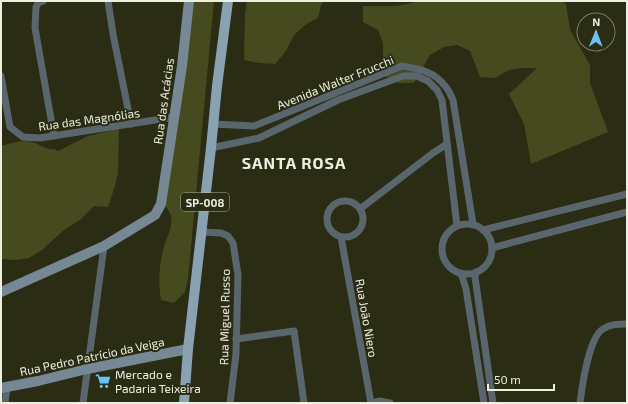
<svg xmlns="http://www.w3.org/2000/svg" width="628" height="404" font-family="'Exo 2',sans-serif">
	<rect width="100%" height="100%" fill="#2a2c13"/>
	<g fill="#464a1f">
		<path d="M191 1H214L188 279 185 292 174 303 161 300C158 280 159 266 164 247 167 236 173 228 171 216 170 212 166 207 164 203Z"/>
		<polygon points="247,1 324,1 321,5 318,18 305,25 294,35 286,51 275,64 259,63 244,60 245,13"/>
		<path d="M418 1H561L566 4 570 30 590 65V83L608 132 531 164 524 124 509 94 537 68H522L509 70 495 78 480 77 470 51 457 45 444 47 430 55 414 83H398L383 75V43L378 30 363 22V6C383 6 398 8 418 1Z"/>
		<path d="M117 129H119L118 173 115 186 108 207 94 206 80 220 64 230 42 250 29 258 16 260 1 259V146C11 143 22 139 33 142 41 145 46 150 55 149V150L58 151 88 136 101 133Z"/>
	</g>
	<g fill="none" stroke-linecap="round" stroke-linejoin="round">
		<g stroke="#5a666e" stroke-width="7">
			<polyline points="43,1 39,2 36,7 35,28 54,136"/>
			<polyline points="108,1 113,34 131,124"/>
			<polyline points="1,76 10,127 23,137 40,138 174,117"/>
			<path d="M213 124 254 126 402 66C419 69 434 71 445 86 449 90 451 96 453 100L473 224"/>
			<polyline points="211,148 259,138 338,100 403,76 417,76 428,81 437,90 442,100 457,226"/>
			<circle cx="345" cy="219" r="18"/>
			<polyline points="360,209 433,153 447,144"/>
			<circle cx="467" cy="249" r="25"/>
			<polyline points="483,230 627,194"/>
			<polyline points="202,232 221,233 228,236 233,243 238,275 236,354 230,403"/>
			<polyline points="341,237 371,403"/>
			<polyline points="492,248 627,212"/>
			<polyline points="476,272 475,277 493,403"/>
			<polyline points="461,273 466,289 484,403"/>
			<polyline points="236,339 294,331 304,403"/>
			<polyline points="5,403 7,387"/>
			<polyline points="83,403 104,246"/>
			<polyline points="372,403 380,401 390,403"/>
			<path d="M580 403C582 387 589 337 603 329 610 324 618 324 627 324"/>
		</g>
		<g stroke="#758894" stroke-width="10">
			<polyline points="1,292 104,246 155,215 161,204 182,66 189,1"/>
			<polyline points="1,388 38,381 87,369 188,349"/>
		</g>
		<polyline stroke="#89a2b1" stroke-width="10" points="184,403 188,349 211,148 217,86 228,1"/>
	</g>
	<defs>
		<g id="supermarket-bare" transform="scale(1.2)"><path d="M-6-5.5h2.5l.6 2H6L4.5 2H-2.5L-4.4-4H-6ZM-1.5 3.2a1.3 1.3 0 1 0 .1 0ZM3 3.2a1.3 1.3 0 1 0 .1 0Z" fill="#6dc2f3" stroke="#2a2c13" stroke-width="2.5" paint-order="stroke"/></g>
	</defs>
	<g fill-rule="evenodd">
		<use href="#supermarket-bare" x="103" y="381"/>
	</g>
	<g text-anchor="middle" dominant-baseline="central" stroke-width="4" stroke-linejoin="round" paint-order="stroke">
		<rect fill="#2a2c13" stroke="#b2b4a2" stroke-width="1" x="181" y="193" width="48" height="18" rx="3"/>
		<g font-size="11" font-weight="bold" fill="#edefe0">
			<text x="205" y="202">SP-008</text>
		</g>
		<g font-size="12" fill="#edefe0" stroke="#2a2c13">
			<text transform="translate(335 82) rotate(-22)">Avenida Walter Frucchi</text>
			<text transform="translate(163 101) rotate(-82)">Rua das Acácias</text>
			<text transform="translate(89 119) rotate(-8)">Rua das Magnólias</text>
			<text transform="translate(224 317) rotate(-89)">Rua Miguel Russo</text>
			<text transform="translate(367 318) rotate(80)">Rua João Niero</text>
			<text transform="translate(92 356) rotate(-12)">Rua Pedro Patrício da Veiga</text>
		</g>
		<g font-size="12" fill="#edefe0" stroke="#2a2c13" text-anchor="start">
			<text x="115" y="374">Mercado e<tspan x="115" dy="14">Padaria Teixeira</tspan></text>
		</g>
		<g font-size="16" font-weight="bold" letter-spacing="1" fill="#edefe0" stroke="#2a2c13">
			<text x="294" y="162">SANTA ROSA</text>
		</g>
	</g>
	<rect width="628" height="404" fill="none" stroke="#edefe0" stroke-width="4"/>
	<g transform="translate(596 32) rotate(1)"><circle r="19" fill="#2a2c13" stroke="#787a65"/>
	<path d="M0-3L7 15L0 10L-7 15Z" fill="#6dc2f3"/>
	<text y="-6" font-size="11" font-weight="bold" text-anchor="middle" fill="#edefe0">N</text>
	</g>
	<path d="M488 384v6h66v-6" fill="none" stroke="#edefe0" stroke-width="2"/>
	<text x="494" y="384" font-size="12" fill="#edefe0" stroke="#2a2c13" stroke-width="3" paint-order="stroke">50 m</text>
</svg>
